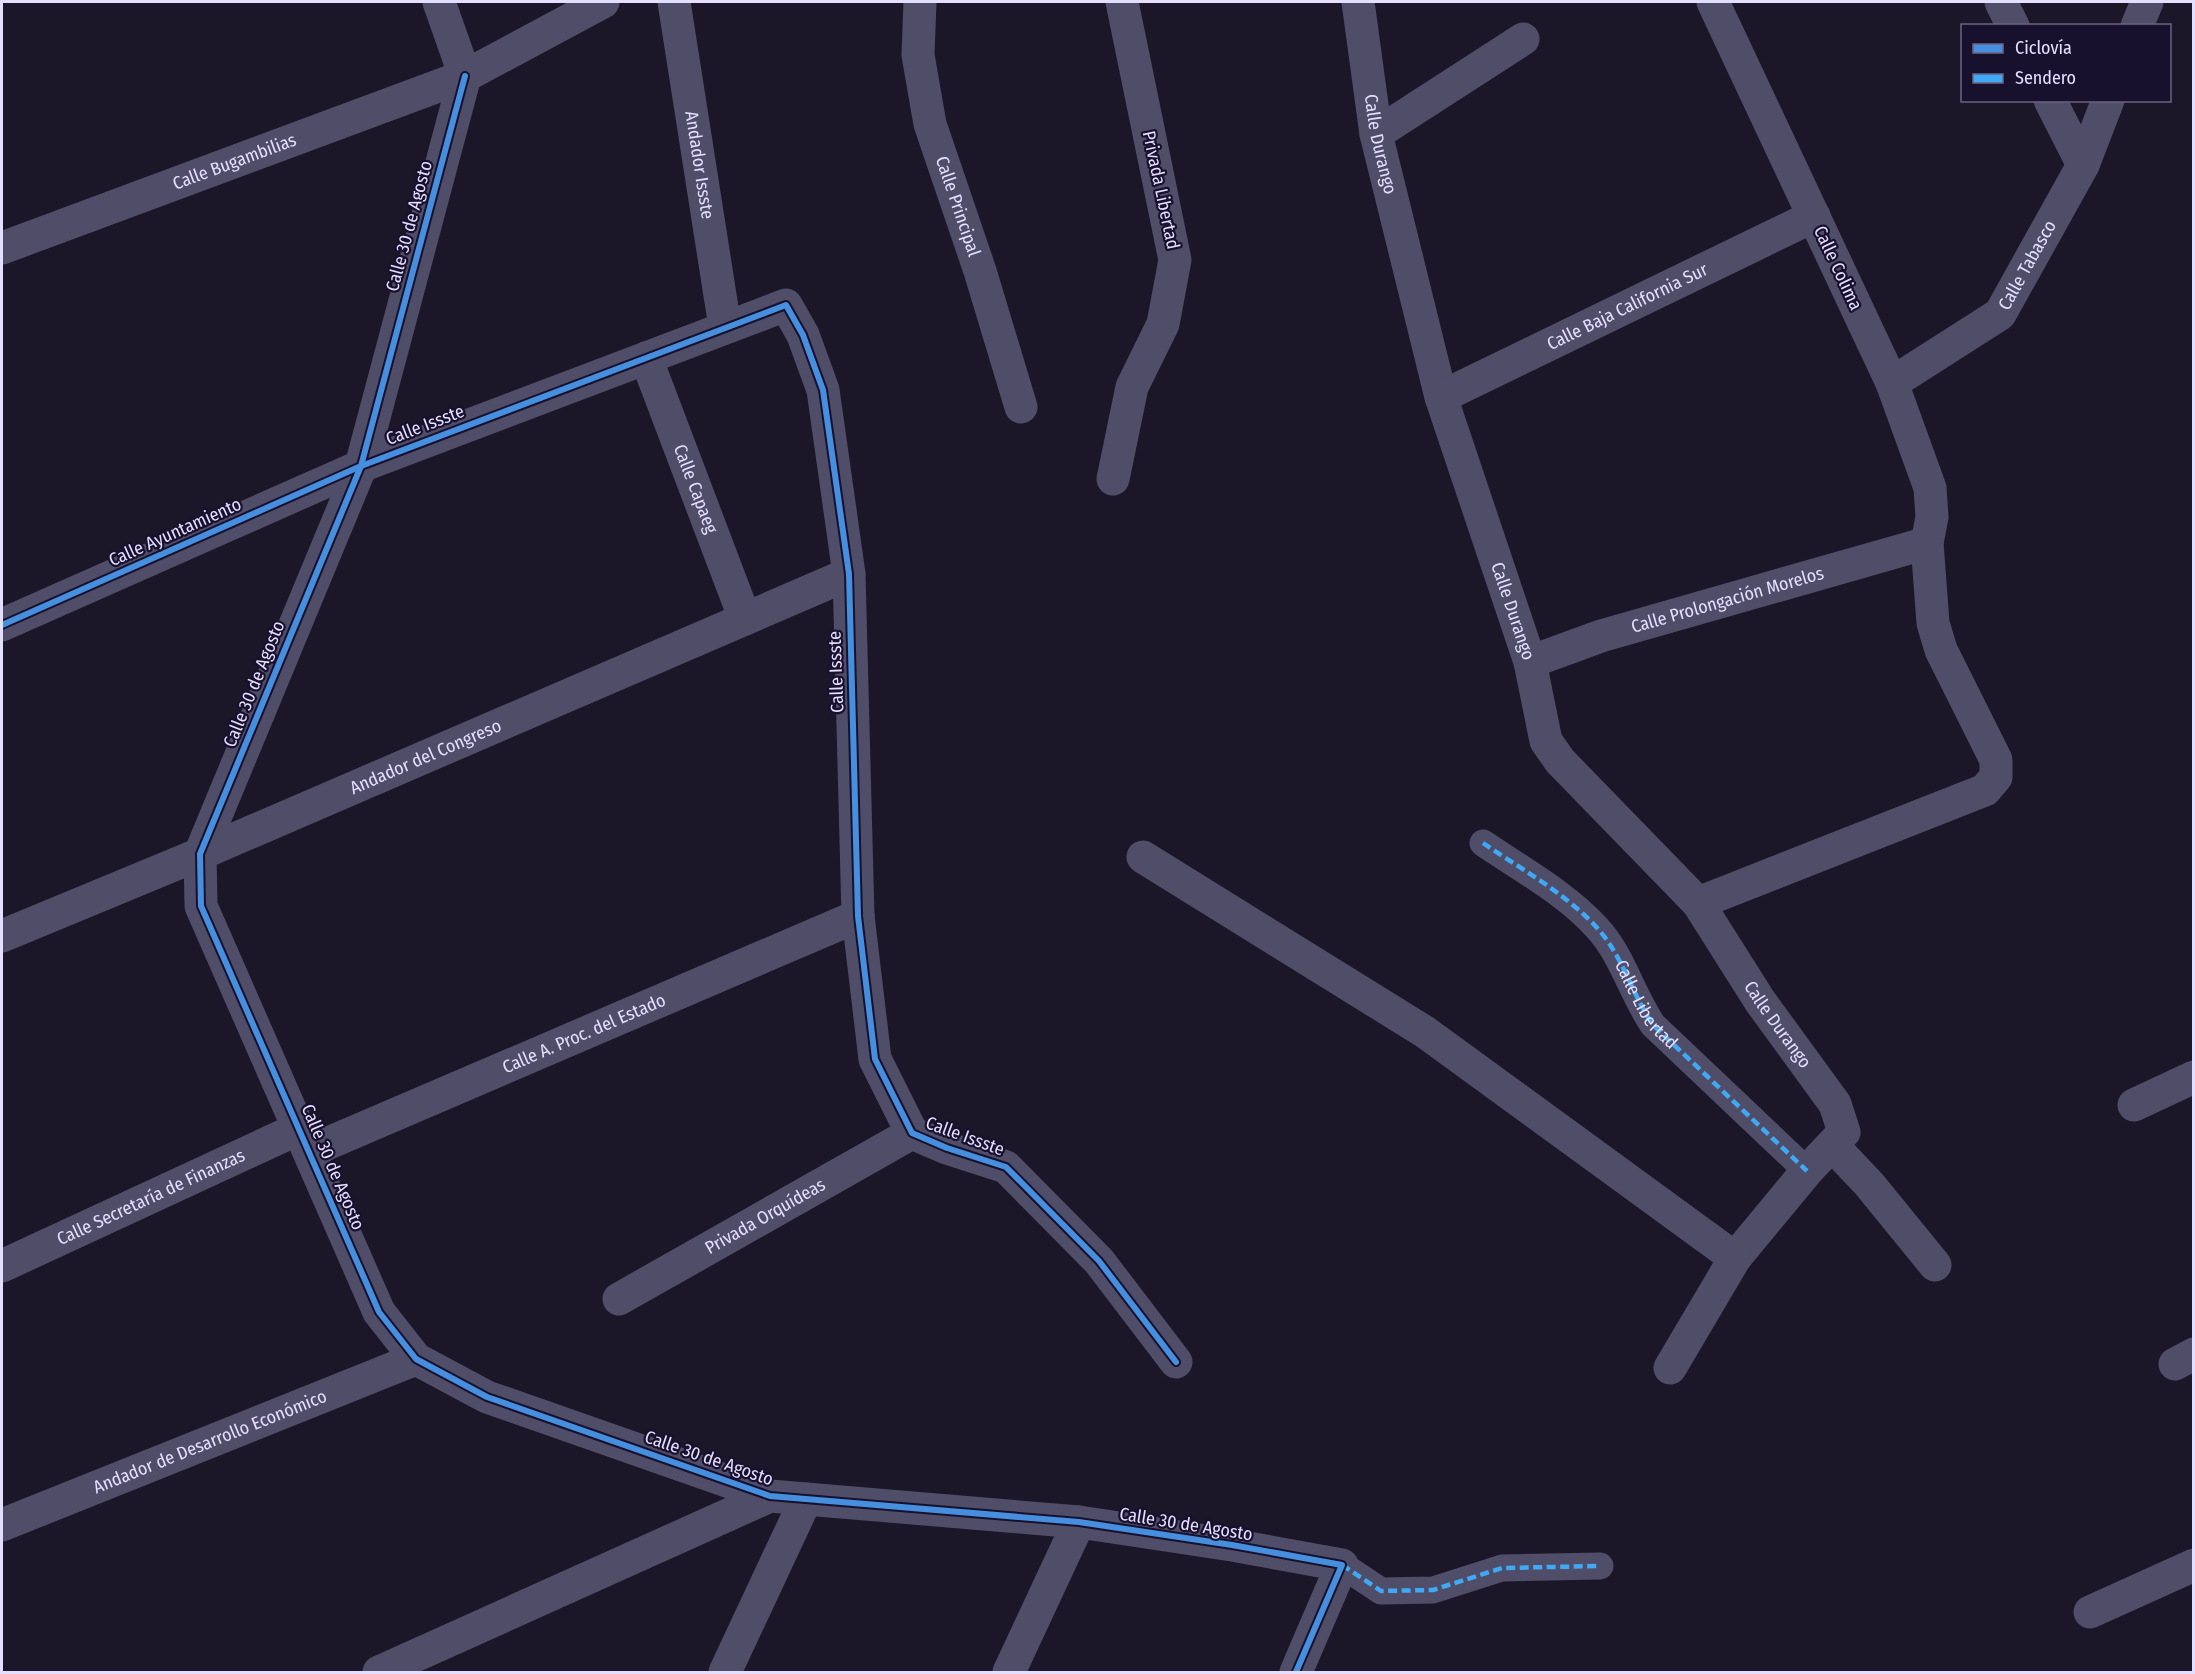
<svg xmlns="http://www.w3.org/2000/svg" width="2195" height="1674" font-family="'Fira Sans Condensed',sans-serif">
	<rect width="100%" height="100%" fill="#1c1728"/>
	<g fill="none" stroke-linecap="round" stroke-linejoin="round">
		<g stroke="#504d68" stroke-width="27">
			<path id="s1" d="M1483 843C1521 869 1567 894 1598 929 1622 955 1632 994 1653 1025L1807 1171"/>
			<polyline points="1342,1565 1381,1591 1433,1590 1502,1568 1600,1566"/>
		</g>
		<g stroke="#504d68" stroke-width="33">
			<polyline points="439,2 465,76"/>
			<path id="s2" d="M674 2 725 327"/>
			<path id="s3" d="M920 2 918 55 930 124 980 271 1021 407"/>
			<path id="s4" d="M1358 2 1376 134 1441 397 1530 662 1546 741 1560 761 1698 903 1760 1001 1835 1104 1844 1132 1807 1171 1735 1258 1670 1368"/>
			<polyline points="2001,2 2013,26"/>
			<polyline points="2137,26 2147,2"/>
			<polyline points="465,76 361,466 200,854 201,906 379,1312 416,1359 487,1397 770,1496 1079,1522 1232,1545 1342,1565 1296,1672"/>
			<polyline points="2050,100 2083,165"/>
			<polyline points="1376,134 1523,39"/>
			<path id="s5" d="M2 248 465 76 603 2"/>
			<path id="s6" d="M646 358 745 619"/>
			<path id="s7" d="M1892 383 2000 314 2083 165 2108 100"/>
			<path id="s8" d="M1441 397 1814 216"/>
			<polyline points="1113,479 1132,387 1163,324 1175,260 1122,2"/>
			<polyline points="2,625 361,466 786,305 803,335 823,390 849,574 858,916 875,1059 912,1133 947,1148 1006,1167 1099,1261 1176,1362"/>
			<path id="s9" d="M1530 662 1601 636 1927 543"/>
			<polyline points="1143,857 1425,1032 1735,1258"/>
			<polyline points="1698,903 1985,790 1996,777 1996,760 1941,650 1933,623 1927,543 1932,517 1930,488 1892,383 1713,2"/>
			<path id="s10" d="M2 936 200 854 849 574"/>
			<polyline points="2134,1105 2194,1077"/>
			<polyline points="1833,1146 1869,1184 1935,1265"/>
			<path id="s11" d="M310 1151 858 916"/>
			<path id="s12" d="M2 1266 300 1128"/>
			<path id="s13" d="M619 1299 912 1133"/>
			<polyline points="2175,1364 2194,1354"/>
			<path id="s14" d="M2 1525 416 1359"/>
			<polyline points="2090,1612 2194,1565"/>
			<polyline points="379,1672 770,1496"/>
			<polyline points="725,1672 806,1499"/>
			<polyline points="1009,1672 1079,1522"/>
		</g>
		<g stroke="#3fa9f5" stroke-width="4.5" stroke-dasharray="9 4.5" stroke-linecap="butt">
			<path d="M1483 843C1521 869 1567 894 1598 929 1622 955 1632 994 1653 1025L1807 1171"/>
			<polyline points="1342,1565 1381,1591 1433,1590 1502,1568 1600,1566"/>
		</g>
		<g stroke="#18112e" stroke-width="10">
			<g id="cycleway">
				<polyline points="465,76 361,466 200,854 201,906 379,1312 416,1359 487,1397 770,1496 1079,1522 1232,1545 1342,1565 1296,1672"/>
				<polyline points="2,625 361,466 786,305 803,335 823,390 849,574 858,916 875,1059 912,1133 947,1148 1006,1167 1099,1261 1176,1362"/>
			</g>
		</g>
		<use href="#cycleway" stroke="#468fdf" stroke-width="6"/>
	</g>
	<g text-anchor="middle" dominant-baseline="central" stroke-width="4.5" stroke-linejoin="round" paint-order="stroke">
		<g font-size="18" fill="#e4deff" stroke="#18112e">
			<text stroke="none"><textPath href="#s4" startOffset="144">Calle Durango</textPath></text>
			<text stroke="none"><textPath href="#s5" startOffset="248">Calle Bugambilias</textPath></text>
			<text stroke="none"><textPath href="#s2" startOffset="165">Andador Issste</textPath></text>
			<text transform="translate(1161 190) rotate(78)">Privada Libertad</text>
			<text stroke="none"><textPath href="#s3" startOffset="210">Calle Principal</textPath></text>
			<text transform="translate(409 226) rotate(-75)">Calle 30 de Agosto</text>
			<text stroke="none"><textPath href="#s7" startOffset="184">Calle Tabasco</textPath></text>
			<text transform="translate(1838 268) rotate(65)">Calle Colima</text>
			<text stroke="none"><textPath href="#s8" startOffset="207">Calle Baja California Sur</textPath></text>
			<text transform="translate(425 425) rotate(-21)">Calle Issste</text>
			<text stroke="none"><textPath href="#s6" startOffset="140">Calle Capaeg</textPath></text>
			<text transform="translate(175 532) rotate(-24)">Calle Ayuntamiento</text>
			<text stroke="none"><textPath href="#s9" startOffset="207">Calle Prolongación Morelos</textPath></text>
			<text stroke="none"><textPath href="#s4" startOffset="630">Calle Durango</textPath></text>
			<text transform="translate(836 672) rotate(-92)">Calle Issste</text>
			<text transform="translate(254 684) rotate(-68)">Calle 30 de Agosto</text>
			<text stroke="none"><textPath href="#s10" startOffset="460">Andador del Congreso</textPath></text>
			<text stroke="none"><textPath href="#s1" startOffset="234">Calle Libertad</textPath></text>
			<text stroke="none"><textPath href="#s4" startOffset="1132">Calle Durango</textPath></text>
			<text stroke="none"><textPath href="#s11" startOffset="298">Calle A. Proc. del Estado</textPath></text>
			<text transform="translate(965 1136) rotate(20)">Calle Issste</text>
			<text transform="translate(333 1167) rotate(67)">Calle 30 de Agosto</text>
			<text stroke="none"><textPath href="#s12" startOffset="164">Calle Secretaría de Finanzas</textPath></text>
			<text stroke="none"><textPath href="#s13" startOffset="168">Privada Orquídeas</textPath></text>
			<text stroke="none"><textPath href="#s14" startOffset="224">Andador de Desarrollo Económico</textPath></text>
			<text transform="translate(709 1458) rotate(19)">Calle 30 de Agosto</text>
			<text transform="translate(1186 1524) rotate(9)">Calle 30 de Agosto</text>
		</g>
	</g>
	<rect width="2195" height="1674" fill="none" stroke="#e4deff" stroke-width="6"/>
	<rect x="1961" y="24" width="210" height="78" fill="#18112e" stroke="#6a6382" stroke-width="1.5"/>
	<rect x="1973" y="44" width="30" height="9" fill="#468fdf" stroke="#6a6382" stroke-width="1.5"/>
	<text x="2015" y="54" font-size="18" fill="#e4deff">Ciclovía</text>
	<rect x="1973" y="74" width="30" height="9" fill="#3fa9f5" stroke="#6a6382" stroke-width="1.5"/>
	<text x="2015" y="84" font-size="18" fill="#e4deff">Sendero</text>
</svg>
